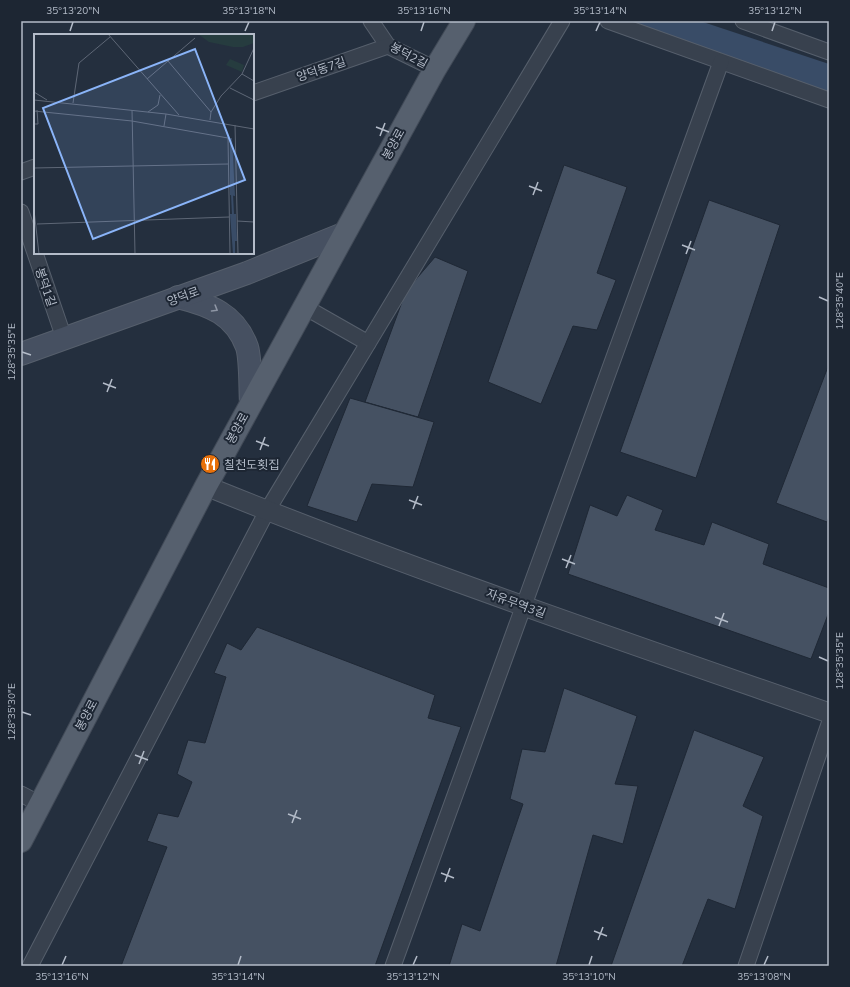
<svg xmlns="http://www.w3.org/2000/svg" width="850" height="987" font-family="Mulish,'Noto Sans KR',sans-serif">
	<rect width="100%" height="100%" fill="#242f3e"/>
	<polygon fill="#394c67" points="623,21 700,21 829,64 829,97"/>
	<g fill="#455162" stroke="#1f2835">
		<polygon points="564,165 627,187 597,273 616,280 597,330 573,326 541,404 488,382"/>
		<polygon points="709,200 780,225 696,478 620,452"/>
		<polygon points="435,257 468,271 418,417 365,402 406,291"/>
		<polygon points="829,364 829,517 827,522 776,503"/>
		<polygon points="350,398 434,422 413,487 372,484 357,522 307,506"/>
		<polygon points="627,495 663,510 655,530 704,545 712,522 769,544 763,564 829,588 829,612 811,659 568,574 590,505 617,516"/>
		<polygon points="257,627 435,695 428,718 461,727 375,966 121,966 167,847 147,841 158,813 178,817 192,782 177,774 188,740 205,743 226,677 214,673 227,643 241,650"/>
		<polygon points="564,688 637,716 615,784 638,786 623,844 593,835 556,966 559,966 449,966 462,924 480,931 523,804 510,799 522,749 545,752"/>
		<polygon points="694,730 764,757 743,806 763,816 735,909 708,899 682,966 611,966"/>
	</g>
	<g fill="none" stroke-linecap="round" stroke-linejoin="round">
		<g stroke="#565f6c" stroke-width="17">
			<g id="minor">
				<polyline points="371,21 388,46 435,69"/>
				<polyline points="608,21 829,100"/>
				<polyline points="743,21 829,52"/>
				<polyline points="253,93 388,46"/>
				<polyline points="21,172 35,167"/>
				<polyline points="21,212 64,338"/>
				<polyline points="303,306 368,343"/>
				<polyline points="21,794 40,804"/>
				<polyline points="30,966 267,511 562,21"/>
				<polyline points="393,966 721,62"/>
				<polyline points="746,966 829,724"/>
			</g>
		</g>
		<g stroke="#565f6c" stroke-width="21">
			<path id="tertiary" d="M206 486C411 569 620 640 829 713"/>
		</g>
		<g stroke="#565f6c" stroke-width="24">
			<g id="secondary">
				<path d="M178 297C210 305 235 314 247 347 251 360 250 388 251 403"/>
				<polyline points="21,354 247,273 343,234"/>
			</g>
		</g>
		<g stroke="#414a57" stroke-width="24">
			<polyline id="primary" points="21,841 206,486 435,69 464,21"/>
		</g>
		<use href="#minor" stroke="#38414e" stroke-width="15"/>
		<use href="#tertiary" stroke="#38414e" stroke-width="19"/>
		<use href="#secondary" stroke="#465061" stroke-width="22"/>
		<use href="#primary" stroke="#56606e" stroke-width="22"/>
	</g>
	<defs><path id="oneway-chevron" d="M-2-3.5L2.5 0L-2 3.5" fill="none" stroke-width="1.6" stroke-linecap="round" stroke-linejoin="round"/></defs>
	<use stroke="#8e96a5" href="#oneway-chevron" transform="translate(215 309) rotate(31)"/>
	<path fill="none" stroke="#b4bcc9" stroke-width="1.5" d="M70 31 73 22M245 31 249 22M421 31 424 22M596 31 600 22M772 31 775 22M376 127 389 132M380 136 385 123M529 186 542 191M533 195 538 182M682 245 695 250M686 254 691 241M819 297 828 301M22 352 31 355M103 383 116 388M107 392 112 379M256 441 269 446M260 450 265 437M409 500 422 505M413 509 418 496M562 559 575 564M566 568 571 555M715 617 728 622M719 626 724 613M819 657 828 661M22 712 31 715M135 755 148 760M139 764 144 751M288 814 301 819M292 823 297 810M441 873 454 878M445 882 450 868M594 931 607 936M598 940 603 927M62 965 66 956M238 965 241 956M413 965 417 956M589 965 592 956M764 965 768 956"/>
	<defs>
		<g id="restaurant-disc" transform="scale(1)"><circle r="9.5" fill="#e8710a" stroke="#1d2633"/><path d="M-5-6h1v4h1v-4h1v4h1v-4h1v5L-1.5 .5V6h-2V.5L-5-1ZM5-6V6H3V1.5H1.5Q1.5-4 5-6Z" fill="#fff"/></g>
	</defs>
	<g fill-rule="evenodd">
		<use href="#restaurant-disc" x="210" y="464"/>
	</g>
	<g text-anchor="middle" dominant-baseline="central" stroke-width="4" stroke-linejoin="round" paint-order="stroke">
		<g font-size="12" fill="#b4bcc9" stroke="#1d2633">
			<text transform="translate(409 55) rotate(28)">봉덕2길</text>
			<text transform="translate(321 69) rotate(-19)">양덕동7길</text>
			<text transform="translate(393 144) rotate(-61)">봉양로</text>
			<text transform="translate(46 287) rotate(71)">봉덕1길</text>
			<text transform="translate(183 296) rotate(-20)">양덕로</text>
			<text transform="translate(237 428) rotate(-61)">봉양로</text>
			<text transform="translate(516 603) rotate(20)">자유무역3길</text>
			<text transform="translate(86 715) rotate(-62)">봉양로</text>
		</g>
		<g font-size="12" fill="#b4bcc9" stroke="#1d2633" text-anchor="start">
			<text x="224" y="464">칠천도횟집</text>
		</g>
	</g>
	<g transform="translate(34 34)">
		<rect width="220" height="220" fill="#242f3e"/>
		<path d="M164 0H220V9L209 13H199L175 8ZM196 25 210 31 208 38 192 31Z" fill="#263c3f"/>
		<path d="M196 104H198L201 162 196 161ZM196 180H202L203 207H199V220Z" fill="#394c67"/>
		<path fill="none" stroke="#394c67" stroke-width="2" d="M198 160 199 181M200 206V220"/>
		<path fill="none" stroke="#5e6776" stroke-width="1" d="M74 0 145 81M134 27 177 78M208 40 220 47M113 45 161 4M196 54 220 66M0 58 13 66M0 66 132 80 220 95M39 69 45 29 76 3M98 76 101 220M0 77 98 87 194 104 196 220M114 78 124 71 126 61M176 86 177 78 187 62 208 40 220 14M0 90H4L3 76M201 91 204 220M130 92 132 80M0 134 194 130M0 176 5 220M203 187 220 188M3 190 195 183"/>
		<path fill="#8ab4f8" fill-opacity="0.15" stroke="#8ab4f8" stroke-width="2" d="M161 15 211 146 59 205 9 74Z"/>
		<rect width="220" height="220" fill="none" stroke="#b4bcc9" stroke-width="2"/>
	</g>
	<rect width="850" height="987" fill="none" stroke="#1d2633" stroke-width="44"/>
	<rect x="22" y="22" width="806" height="943" fill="none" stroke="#b4bcc9" stroke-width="1.5"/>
	<g font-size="10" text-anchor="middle" fill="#b4bcc9">
		<text x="73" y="14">35°13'20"N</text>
		<text x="249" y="14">35°13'18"N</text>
		<text x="424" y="14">35°13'16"N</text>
		<text x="600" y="14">35°13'14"N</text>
		<text x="775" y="14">35°13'12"N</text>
		<text transform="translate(839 301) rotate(-90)" y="4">128°35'40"E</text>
		<text transform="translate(11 352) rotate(-90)" y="4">128°35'35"E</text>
		<text transform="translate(839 661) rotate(-90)" y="4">128°35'35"E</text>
		<text transform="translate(11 712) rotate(-90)" y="4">128°35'30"E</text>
		<text x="62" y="980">35°13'16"N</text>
		<text x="238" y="980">35°13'14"N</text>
		<text x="413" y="980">35°13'12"N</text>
		<text x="589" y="980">35°13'10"N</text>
		<text x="764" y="980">35°13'08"N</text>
	</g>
</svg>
